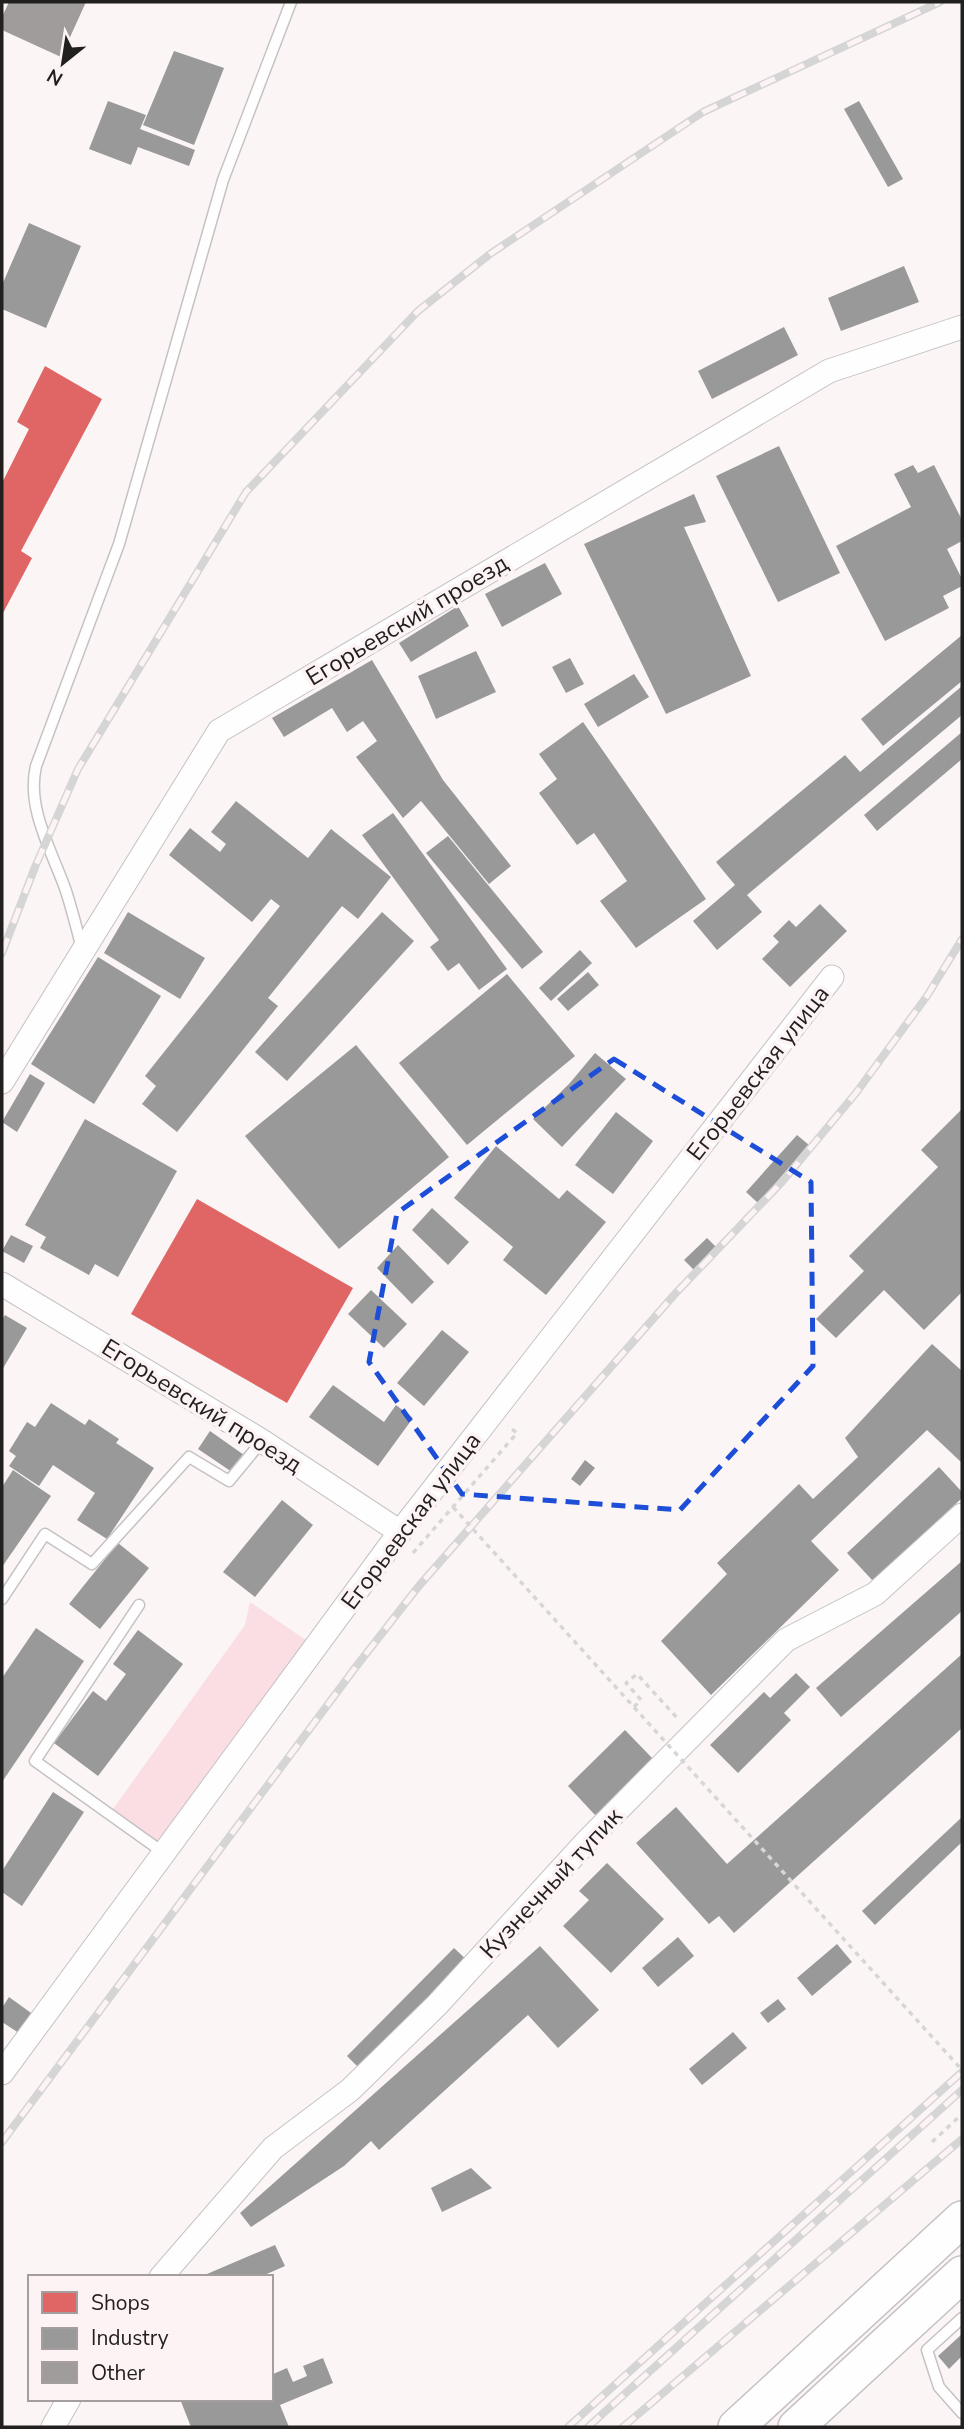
<svg xmlns="http://www.w3.org/2000/svg" width="964" height="2429" font-family="'Nunito Sans',sans-serif">
	<rect width="100%" height="100%" fill="#fbf5f6"/>
	<polygon fill="#fadee3" points="250,1602 306,1640 161,1844 113,1809 245,1625"/>
	<g fill="#e06666">
		<polygon points="45,366 102,399 21,551 32,558 2,615 2,483 29,429 17,422"/>
		<polygon points="197,1199 353,1288 287,1403 131,1314"/>
	</g>
	<g fill="#999">
		<polygon points="174,51 224,68 194,145 143,125"/>
		<polygon points="108,101 146,115 140,129 195,150 189,166 138,147 131,165 89,149"/>
		<polygon points="859,101 903,179 888,187 844,109"/>
		<polygon points="29,223 81,246 46,328 2,309 2,285"/>
		<polygon points="904,266 919,302 841,331 828,298"/>
		<polygon points="784,327 798,355 712,399 698,371"/>
		<polygon points="779,446 840,573 778,602 716,476"/>
		<polygon points="913,465 918,473 934,465 962,520 962,541 947,549 962,579 962,586 943,596 949,608 885,641 836,546 911,507 894,474"/>
		<polygon points="694,494 706,522 684,527 751,676 666,714 584,544"/>
		<polygon points="545,563 562,594 502,627 485,594"/>
		<polygon points="458,606 469,626 411,662 399,643"/>
		<polygon points="962,635 962,681 883,746 861,719"/>
		<polygon points="476,651 496,692 436,719 418,676"/>
		<polygon points="570,658 584,684 566,693 552,667"/>
		<polygon points="372,660 443,780 511,866 489,884 421,801 403,818 356,757 377,741 363,721 347,732 332,708 284,737 272,718"/>
		<polygon points="634,674 649,697 598,727 584,704"/>
		<polygon points="962,686 962,715 747,895 762,912 717,950 693,921 735,885 716,862 845,755 860,772"/>
		<polygon points="583,722 706,899 636,948 600,901 627,881 594,833 577,845 539,793 557,779 539,754"/>
		<polygon points="962,732 962,759 877,831 864,815"/>
		<polygon points="236,801 308,858 331,829 391,877 358,919 342,906 268,998 278,1006 177,1132 142,1104 156,1086 145,1076 280,906 271,899 252,922 169,855 190,828 220,852 226,844 211,832"/>
		<polygon points="393,813 507,969 479,990 459,963 448,971 430,947 439,940 362,835"/>
		<polygon points="448,836 543,952 522,969 426,853"/>
		<polygon points="820,904 847,931 790,987 762,959 779,942 773,936 789,920 796,927"/>
		<polygon points="128,912 205,958 180,999 104,953"/>
		<polygon points="382,912 414,941 287,1081 255,1052"/>
		<polygon points="580,950 592,963 551,1001 539,988"/>
		<polygon points="98,957 161,996 94,1104 31,1064"/>
		<polygon points="588,972 599,985 568,1011 557,999"/>
		<polygon points="507,974 575,1056 467,1145 399,1063"/>
		<polygon points="356,1045 449,1157 339,1249 245,1136"/>
		<polygon points="595,1053 626,1079 562,1147 533,1119 569,1084"/>
		<polygon points="30,1074 45,1083 17,1132 2,1122"/>
		<polygon points="962,1109 962,1292 924,1330 884,1290 836,1338 816,1319 864,1271 849,1256 938,1167 921,1150"/>
		<polygon points="616,1112 653,1141 613,1194 575,1165"/>
		<polygon points="85,1119 177,1171 118,1277 95,1264 89,1275 40,1248 46,1237 25,1225"/>
		<polygon points="797,1135 809,1145 758,1203 746,1192"/>
		<polygon points="496,1146 559,1199 567,1190 606,1222 546,1295 503,1260 513,1247 454,1198"/>
		<polygon points="432,1208 469,1242 448,1265 412,1230"/>
		<polygon points="11,1235 33,1246 24,1263 2,1251"/>
		<polygon points="707,1238 716,1247 694,1270 684,1260"/>
		<polygon points="398,1245 434,1282 412,1304 377,1268"/>
		<polygon points="371,1290 407,1324 384,1348 348,1314"/>
		<polygon points="5,1315 27,1328 2,1370 2,1320"/>
		<polygon points="442,1330 469,1352 424,1406 397,1383"/>
		<polygon points="932,1344 962,1371 961,1462 927,1430 811,1541 839,1570 711,1695 661,1641 727,1574 717,1563 799,1484 813,1499 858,1457 845,1438"/>
		<polygon points="333,1385 384,1422 396,1405 413,1418 378,1466 309,1417"/>
		<polygon points="51,1403 85,1425 89,1419 119,1439 116,1443 154,1468 107,1539 77,1520 95,1493 53,1465 39,1486 9,1466 16,1456 9,1451 27,1422 35,1427"/>
		<polygon points="210,1431 244,1455 232,1472 198,1449"/>
		<polygon points="585,1460 595,1468 580,1486 571,1479"/>
		<polygon points="939,1467 962,1492 962,1498 873,1581 847,1553"/>
		<polygon points="13,1470 51,1496 2,1567 2,1487"/>
		<polygon points="282,1500 313,1525 255,1597 223,1572"/>
		<polygon points="118,1543 149,1568 100,1629 69,1604"/>
		<polygon points="962,1561 962,1611 841,1717 816,1688"/>
		<polygon points="36,1628 84,1661 2,1782 2,1678"/>
		<polygon points="138,1630 183,1664 98,1776 54,1743 93,1691 106,1701 126,1674 113,1664"/>
		<polygon points="962,1654 962,1728 734,1933 719,1916 709,1924 636,1843 676,1807 727,1864"/>
		<polygon points="796,1673 810,1687 784,1713 791,1720 738,1773 710,1745 764,1692 770,1698"/>
		<polygon points="625,1730 653,1759 609,1802 616,1808 605,1818 599,1812 595,1815 568,1786"/>
		<polygon points="53,1792 84,1812 22,1906 2,1892 2,1871"/>
		<polygon points="962,1817 962,1842 875,1925 862,1911"/>
		<polygon points="607,1863 664,1919 611,1973 563,1926 589,1900 579,1891"/>
		<polygon points="678,1937 694,1956 658,1987 642,1968"/>
		<polygon points="837,1944 852,1962 812,1996 797,1978"/>
		<polygon points="540,1946 599,2010 558,2048 528,2015 379,2150 371,2141 344,2166 251,2227 240,2213"/>
		<polygon points="454,1948 471,1964 363,2072 347,2056"/>
		<polygon points="9,1997 38,2018 25,2037 2,2022 2,2008"/>
		<polygon points="778,1999 786,2009 768,2023 760,2013"/>
		<polygon points="733,2032 747,2048 702,2085 689,2069"/>
		<polygon points="471,2168 492,2188 442,2212 431,2188"/>
		<polygon points="275,2245 285,2266 260,2277 200,2277"/>
		<polygon points="962,2334 962,2356 949,2369 938,2356"/>
		<polygon points="323,2358 333,2383 280,2405 289,2427 191,2427 180,2399 271,2399 271,2375 287,2368 293,2382 307,2376 303,2366"/>
	</g>
	<polygon fill="#a09c9c" points="9,2 86,2 61,57 2,30 2,17"/>
	<g fill="none" stroke-linecap="round" stroke-linejoin="round">
		<g stroke="#c6c2c3" stroke-width="13">
			<g id="lane">
				<path d="M82 949C77 929 72 910 66 891 52 851 26 808 36 766L119 544 223 180 291 2"/>
				<polyline points="2,1599 45,1534 92,1564 189,1457 229,1481 262,1441"/>
				<polyline points="139,1605 35,1761 164,1853"/>
				<polyline points="962,2318 927,2350 939,2387 962,2413"/>
			</g>
		</g>
		<g stroke="#c6c2c3" stroke-width="25">
			<g id="street">
				<polyline points="2,1082 219,731 829,371 962,327"/>
				<polyline points="2,1284 262,1441 400,1532"/>
				<polyline points="2,2073 400,1532 832,977"/>
				<polyline points="161,2277 273,2148 350,2090 437,2005 588,1840 786,1640 875,1594 962,1515"/>
				<polyline points="53,2427 69,2399"/>
			</g>
		</g>
		<g stroke="#c6c2c3" stroke-width="38">
			<g id="primary">
				<polyline points="736,2427 962,2219"/>
				<polyline points="796,2427 962,2274"/>
			</g>
		</g>
		<g stroke="#d7d6d7" stroke-width="3.5" stroke-dasharray="5 5" stroke-linecap="butt">
			<polyline points="413,1553 517,1433 508,1426"/>
			<polyline points="634,1707 641,1700 626,1683 637,1674 679,1720"/>
			<polyline points="932,2142 962,2114"/>
		</g>
		<use href="#lane" stroke="#fefefe" stroke-width="10"/>
		<use href="#street" stroke="#fefefe" stroke-width="23"/>
		<use href="#primary" stroke="#fefefe" stroke-width="35"/>
		<g stroke="#d6d5d5" stroke-width="8">
			<g id="rail">
				<polyline points="2,953 35,867 78,769 246,492 418,311 490,254 703,112 940,2"/>
				<polyline points="2,2142 355,1668 418,1587 674,1295 782,1182 856,1093 927,996 962,939"/>
				<polyline points="568,2427 962,2072"/>
				<polyline points="588,2427 962,2090"/>
				<polyline points="623,2427 962,2139"/>
			</g>
		</g>
		<use href="#rail" stroke="#fdf3f5" stroke-width="5" stroke-dasharray="16" stroke-linecap="butt"/>
		<polyline stroke="#d7d6d7" stroke-width="3.5" stroke-dasharray="5 5" stroke-linecap="butt" points="453,1507 962,2070"/>
	</g>
	<path fill="none" stroke="#1d4ed8" stroke-width="5" stroke-dasharray="14 9" stroke-linejoin="round" d="M614 1059 811 1182 813 1366 680 1510 462 1494 369 1362 397 1213Z"/>
	<g text-anchor="middle" dominant-baseline="central" stroke-width="7" stroke-linejoin="round" paint-order="stroke">
		<g font-size="24" fill="#221f1f" stroke="#fdf3f5">
			<text transform="translate(407 620) rotate(-31)">Егорьевский проезд</text>
			<text transform="translate(758 1073) rotate(-52)">Егорьевская улица</text>
			<text transform="translate(202 1406) rotate(32)">Егорьевский проезд</text>
			<text transform="translate(411 1521) rotate(-53)">Егорьевская улица</text>
			<text transform="translate(551 1883) rotate(-47)">Кузнечный тупик</text>
		</g>
	</g>
	<rect width="964" height="2429" fill="none" stroke="#221f1f" stroke-width="7"/>
	<rect x="28" y="2275" width="245" height="126" fill="#fdf3f5" stroke="#a59e9f" stroke-width="2"/>
	<rect x="42" y="2292" width="35" height="21" fill="#e06666" stroke="#a59e9f" stroke-width="2"/>
	<text x="91" y="2310" font-size="21" fill="#221f1f">Shops</text>
	<rect x="42" y="2328" width="35" height="21" fill="#999999" stroke="#a59e9f" stroke-width="2"/>
	<text x="91" y="2345" font-size="21" fill="#221f1f">Industry</text>
	<rect x="42" y="2362" width="35" height="21" fill="#a09c9c" stroke="#a59e9f" stroke-width="2"/>
	<text x="91" y="2380" font-size="21" fill="#221f1f">Other</text>
	<g transform="translate(63 63) rotate(210)" stroke="#fdf3f5" stroke-width="5" paint-order="stroke">
	<path d="M0-5L12 26L0 18L-12 26Z" fill="#221f1f"/>
	<text y="-10" font-size="19" font-weight="bold" text-anchor="middle" fill="#221f1f">N</text>
	</g>
</svg>
